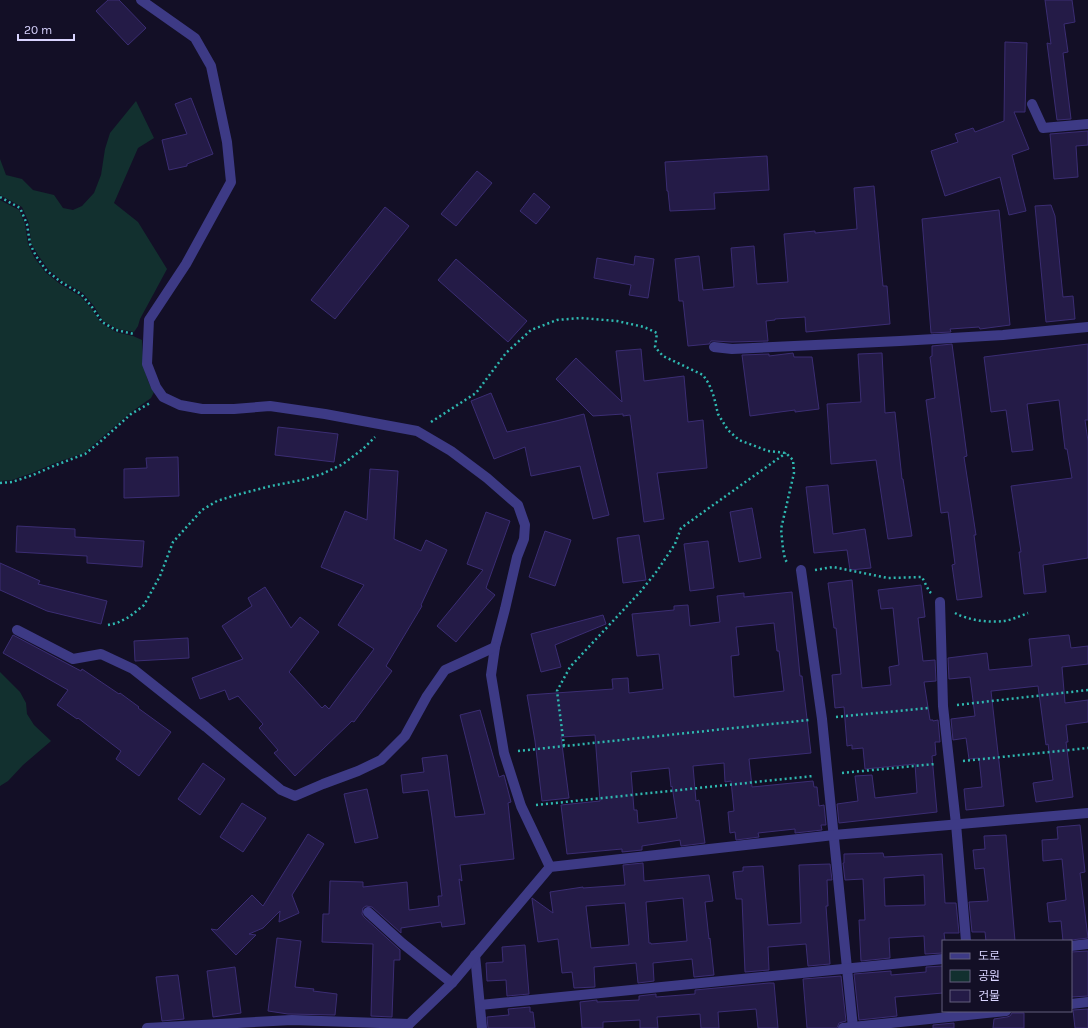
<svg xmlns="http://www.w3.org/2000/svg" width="1088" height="1028" font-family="Karla,'Noto Sans KR',sans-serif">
	<rect width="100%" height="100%" fill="#130f26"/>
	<g fill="#12302f">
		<polygon points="136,101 154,138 138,148 114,203 138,222 167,269 140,319 138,326 134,332 117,329 103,321 94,306 83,293 62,281 48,269 38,255 31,243 29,223 22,207 0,195 0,159 6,175 22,179 33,190 54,195 63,208 73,210 82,206 94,193 101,175 105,149 110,133"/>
		<path d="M0 200 19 210 25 224 28 244 34 257 45 272 60 284 80 296 91 308 101 323 116 332 133 336 142 340C143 359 143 376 154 392L151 398 130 413 84 453 55 463 32 473 12 480 0 481Z"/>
		<polygon points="0,672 20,692 26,703 27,714 34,725 51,741 23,765 8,781 0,786"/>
	</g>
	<g fill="#241b47" stroke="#3b2d73" fill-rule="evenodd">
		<polygon points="108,0 119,0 146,28 128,45 96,11"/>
		<polygon points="1045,0 1072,0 1075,22 1064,24 1068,52 1063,53 1071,119 1057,120 1047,43 1051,44"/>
		<polygon points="1005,42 1027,43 1025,112 1014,112 1029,149 1012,155 1026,211 1009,215 1000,177 945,196 931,151 958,142 955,134 973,128 975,132 1004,121"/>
		<polygon points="191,98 213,154 187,164 187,166 169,170 162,140 187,134 175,104"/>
		<polygon points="1088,131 1088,145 1076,146 1078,177 1054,179 1050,134"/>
		<polygon points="767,156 769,190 714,193 715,209 670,211 668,191 667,191 665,162"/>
		<polygon points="477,171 492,183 456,226 441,214"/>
		<polygon points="874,186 883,286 887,286 890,324 806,332 805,317 775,319 775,320 766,321 768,341 732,342 714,341 711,341 709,344 688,346 683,301 679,301 675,259 699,256 703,290 734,287 731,248 754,246 757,284 788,282 784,234 815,231 815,233 857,229 854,188"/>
		<polygon points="534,193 550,207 536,224 520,211"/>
		<polygon points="1051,205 1055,216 1063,297 1073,296 1075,319 1046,322 1035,206"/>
		<polygon points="385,207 409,226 335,319 311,300"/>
		<polygon points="999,210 1010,325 980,329 979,327 950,329 951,332 931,333 922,219"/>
		<polygon points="635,256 654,259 648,298 629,295 631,285 594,278 597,258 634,265"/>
		<polygon points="456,259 527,321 508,342 438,280"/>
		<polygon points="952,344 967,456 964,457 976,535 974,535 982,597 957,600 952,565 955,564 948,512 941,513 926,400 935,398 930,357 932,356 932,346"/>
		<polygon points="1088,344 1088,420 1085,420 1088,441 1088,558 1043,565 1046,592 1024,594 1019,552 1021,552 1011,486 1072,478 1067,449 1065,449 1059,400 1027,404 1033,450 1012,452 1006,410 991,412 984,357"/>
		<polygon points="641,349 644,381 684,376 688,422 703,420 707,468 657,473 664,519 644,522 630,415 623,416 623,414 593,416 556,379 576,358 622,402 616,351"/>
		<polygon points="793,353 794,357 812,357 819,409 795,412 795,410 750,416 742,355 769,354 769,356"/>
		<polygon points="882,353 885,413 895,412 902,479 903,479 912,536 888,539 876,460 831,464 827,404 861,402 858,354"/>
		<polygon points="491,393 507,432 556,421 584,414 609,515 593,519 580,466 531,476 525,447 494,459 471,401"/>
		<polygon points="278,427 338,434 334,462 275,455"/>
		<polygon points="178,457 179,496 124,498 124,469 147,468 146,458"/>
		<polygon points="370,469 398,471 394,539 421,551 426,540 447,550 421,605 422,606 386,666 392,671 354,722 352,721 295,776 274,753 278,750 259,728 263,724 238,696 229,700 225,690 200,699 192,678 243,659 222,626 252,606 248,598 265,587 291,628 300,617 319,632 289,672 322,708 325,705 329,709 374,649 338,625 364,585 321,567 345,511 367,520"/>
		<polygon points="828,485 833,534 865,529 871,568 850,570 847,550 814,553 806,487"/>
		<polygon points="752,508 761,558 739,562 730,512"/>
		<polygon points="486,512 510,521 486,588 495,595 456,642 437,626 483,570 467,564"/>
		<polygon points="17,526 75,529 75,537 144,541 142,567 87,563 87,556 16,552"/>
		<polygon points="545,531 571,540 555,586 529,577"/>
		<polygon points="639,535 646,580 623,583 617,538"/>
		<polygon points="708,541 714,588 690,591 684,544"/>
		<polygon points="0,563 40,581 38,584 107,601 101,624 47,611 0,590"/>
		<polygon points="852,580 862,688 891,685 889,667 899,665 893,608 881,609 878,590 921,585 925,617 918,618 923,661 935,660 936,681 924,682 930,720 933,720 933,721 938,720 940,742 935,742 936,755 932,756 937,812 839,823 837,804 858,801 855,776 872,775 875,798 917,793 915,764 865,769 863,748 852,749 852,745 847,746 844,707 835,708 832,675 841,674 836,628 834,628 828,583"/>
		<path d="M792 592 800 676H802L811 753 749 759 752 787 813 781 814 787H817L819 806 824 805 826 825H821L822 830 795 833V829L758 833 759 837 736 840 735 832 730 833 728 812 734 811 731 781 725 782 724 763 693 766 696 801 699 800 705 843 681 846 680 840 642 846V850L622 852V849L567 854 561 805 600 801 595 735 561 737 569 798 542 801 535 741 527 695 613 689 612 679 628 678 629 693 663 689 659 654 637 656 632 614 674 610V606L688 605 690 626 720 622 717 596 744 593V597ZM774 623 777 651H779L784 691 734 697 731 656 739 655 736 627ZM669 768 671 787 672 786 677 818 638 823 637 810H634L631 772Z"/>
		<polygon points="603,615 606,624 555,645 561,667 541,672 531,634"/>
		<polygon points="13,635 81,671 82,669 119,694 120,693 139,707 138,708 171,732 139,776 116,759 121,751 78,718 77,719 57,705 68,690 3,653"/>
		<polygon points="1069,635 1071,648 1088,646 1088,664 1062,667 1065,703 1088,700 1088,722 1066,725 1068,742 1066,742 1073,797 1036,802 1033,783 1053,780 1048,744 1046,745 1038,686 992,691 991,691 1004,806 966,810 964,789 982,787 979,758 969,759 966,738 953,740 951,719 975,716 970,677 949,679 948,658 987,653 989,670 1032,666 1029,639"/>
		<polygon points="188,638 189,658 135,661 134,641"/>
		<polygon points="480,710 499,777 504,775 511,802 508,803 514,859 460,865 462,881 459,879 465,924 442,927 441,922 401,928 401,933 372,907 366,906 363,908 362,914 364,917 400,950 400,960 394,960 392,1017 371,1016 373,944 322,942 323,914 329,914 330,881 363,882 363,887 407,882 409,910 439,906 438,896 442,896 432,817 428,790 403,793 401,775 424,772 422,758 447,755 455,817 485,814 460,715"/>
		<polygon points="203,763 225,779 200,815 178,799"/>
		<polygon points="367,789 378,838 355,843 344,794"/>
		<polygon points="242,803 266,818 243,852 220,837"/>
		<polygon points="1080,825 1085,872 1080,873 1088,938 1063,941 1061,921 1049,922 1047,903 1066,900 1062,859 1043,861 1042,840 1058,839 1057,827"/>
		<polygon points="308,834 324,844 292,895 299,913 279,922 280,911 263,928 249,934 256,935 236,955 211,929 217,930 252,895 263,906"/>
		<polygon points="1006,835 1015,941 986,941 985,932 972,932 969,902 988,901 984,868 975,869 973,850 985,849 984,836"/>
		<path d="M883 853 884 857 942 854 945 903H956L959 933H944L945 941H943V953L925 954 924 936 889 938 890 958 861 961 859 920H865L863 879 845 880 843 863H844V854ZM924 875 925 905 885 906 884 878Z"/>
		<path d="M643 863 644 881 709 875 713 901 705 902 709 939 710 938 714 975 694 977 692 959 653 963 654 981 638 983 636 963 594 967 595 987 574 988 572 972 562 973 558 939 538 942 532 899V898L553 913 550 892 583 887V888L625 885 623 865ZM683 898 687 941 651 944V943H649L646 902ZM625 903 629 945 591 948 586 906Z"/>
		<polygon points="830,864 832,880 827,880 828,906 826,906 830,964 808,966 806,944 768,947 769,970 745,972 742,899 736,899 733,872 743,871 743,867 763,866 768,925 801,923 799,865"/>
		<polygon points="277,938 301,941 295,987 314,989 313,991 337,994 335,1015 288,1014 268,1011"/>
		<polygon points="525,945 529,994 507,996 506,980 487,981 486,963 503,962 502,947"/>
		<polygon points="1088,951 1088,996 1071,997 1071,952"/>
		<polygon points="943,966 943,993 895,997 897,1016 859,1020 854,974 891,971 891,975 926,972 926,967"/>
		<polygon points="235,967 241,1013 213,1017 207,971"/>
		<polygon points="178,975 184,1019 162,1021 156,977"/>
		<polygon points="841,976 846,1021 839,1023 837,1028 807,1028 803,979"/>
		<polygon points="769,983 774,983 778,1028 758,1028 756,1009 718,1012 719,1028 701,1028 700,1014 657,1017 658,1028 640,1028 640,1020 603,1022 603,1028 582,1028 580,1002 597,1000 597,1002 639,1000 639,996 656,994 656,997 695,994 695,990"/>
		<polygon points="530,1007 530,1012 533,1012 535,1028 488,1028 487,1017 509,1015 508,1009"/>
		<polygon points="1088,1009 1088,1028 1075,1028 1073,1010"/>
		<polygon points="1012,1013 1024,1013 1024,1028 993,1028 994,1019 1007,1017 1010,1016"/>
		<polygon points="954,1023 954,1028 933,1028 933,1025"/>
	</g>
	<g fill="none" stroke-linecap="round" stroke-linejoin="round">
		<g stroke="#2fb8b0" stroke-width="2.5" stroke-dasharray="2 3" stroke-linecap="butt">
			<polyline points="0,197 20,208 27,224 30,244 36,256 46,270 61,282 81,294 92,307 102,322 116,330 134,334"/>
			<polyline points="431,422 476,393 506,353 531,330 557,320 581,318 617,321 644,327 657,333 655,347 663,356 703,375 709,384 714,397 718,414 728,430 739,440 768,451 786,453 793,460 794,473 781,529 783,549 785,559 788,564"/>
			<polyline points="0,483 12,482 33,475 56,465 85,454 101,441 131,414 150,403"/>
			<polyline points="815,570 833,567 888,578 922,577 929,591 931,593"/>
			<path d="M955 613C968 620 988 623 1004 621 1012 620 1020 616 1028 613"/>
			<polyline points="108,625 117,623 129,617 144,605 160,576 173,542 202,510 217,501 236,495 271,486 302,480 322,474 343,464 363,449 375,437"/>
			<polyline points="957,705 1088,690"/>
			<polyline points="836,717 928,708"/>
			<polyline points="564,746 557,691 570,667 641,591 657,571 675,544 681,528 786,453"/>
			<polyline points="518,751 809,720"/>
			<polyline points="963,761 1088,748"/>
			<polyline points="842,773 935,764"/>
			<polyline points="536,805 813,776"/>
		</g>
		<g stroke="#3d3a85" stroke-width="10">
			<polyline points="141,0 195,38 211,66 227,142 231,182 186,264 149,320 147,364 156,387 163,397 180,405 202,409 234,409 270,406 325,414 417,431 451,451 487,478 518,505 525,525 524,539 517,557 505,609 495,647 491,675 504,753 521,806 550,867"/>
			<polyline points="1032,104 1043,128 1088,124"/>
			<polyline points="714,347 732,349 900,341 1003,335 1088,327"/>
			<polyline points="801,570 822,719 853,1028"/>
			<polyline points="940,602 943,706 956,824 966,941"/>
			<polyline points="17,630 73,659 101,654 133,669 206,727 281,790 295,796 323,784 358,771 381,760 405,736 427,696 445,670 495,647"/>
			<polyline points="368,912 402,943 452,983"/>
			<polyline points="1071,946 1088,944"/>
			<polyline points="475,955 482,1028"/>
			<polyline points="1071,1004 1088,1002"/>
			<polyline points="480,1005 943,959"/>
			<polyline points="147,1028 292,1020 409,1024"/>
			<polyline points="405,1028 452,983 550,867 834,835 1088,813"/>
			<polyline points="843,1028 1006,1011"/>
		</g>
	</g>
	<rect x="942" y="940" width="130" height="72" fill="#130f26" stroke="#625e7d"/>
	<rect x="950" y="953" width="20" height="6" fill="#3d3a85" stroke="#625e7d"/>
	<text x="978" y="960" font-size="12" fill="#d9d4ff">도로</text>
	<rect x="950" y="970" width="20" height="12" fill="#12302f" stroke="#625e7d"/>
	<text x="978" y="980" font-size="12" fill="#d9d4ff">공원</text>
	<rect x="950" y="990" width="20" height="12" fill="#241b47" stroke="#625e7d"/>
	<text x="978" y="1000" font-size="12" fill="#d9d4ff">건물</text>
	<path d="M18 34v6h56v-6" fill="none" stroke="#d9d4ff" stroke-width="2"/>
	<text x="24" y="34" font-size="12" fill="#d9d4ff" stroke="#130f26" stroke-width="3" paint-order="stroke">20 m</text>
</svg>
